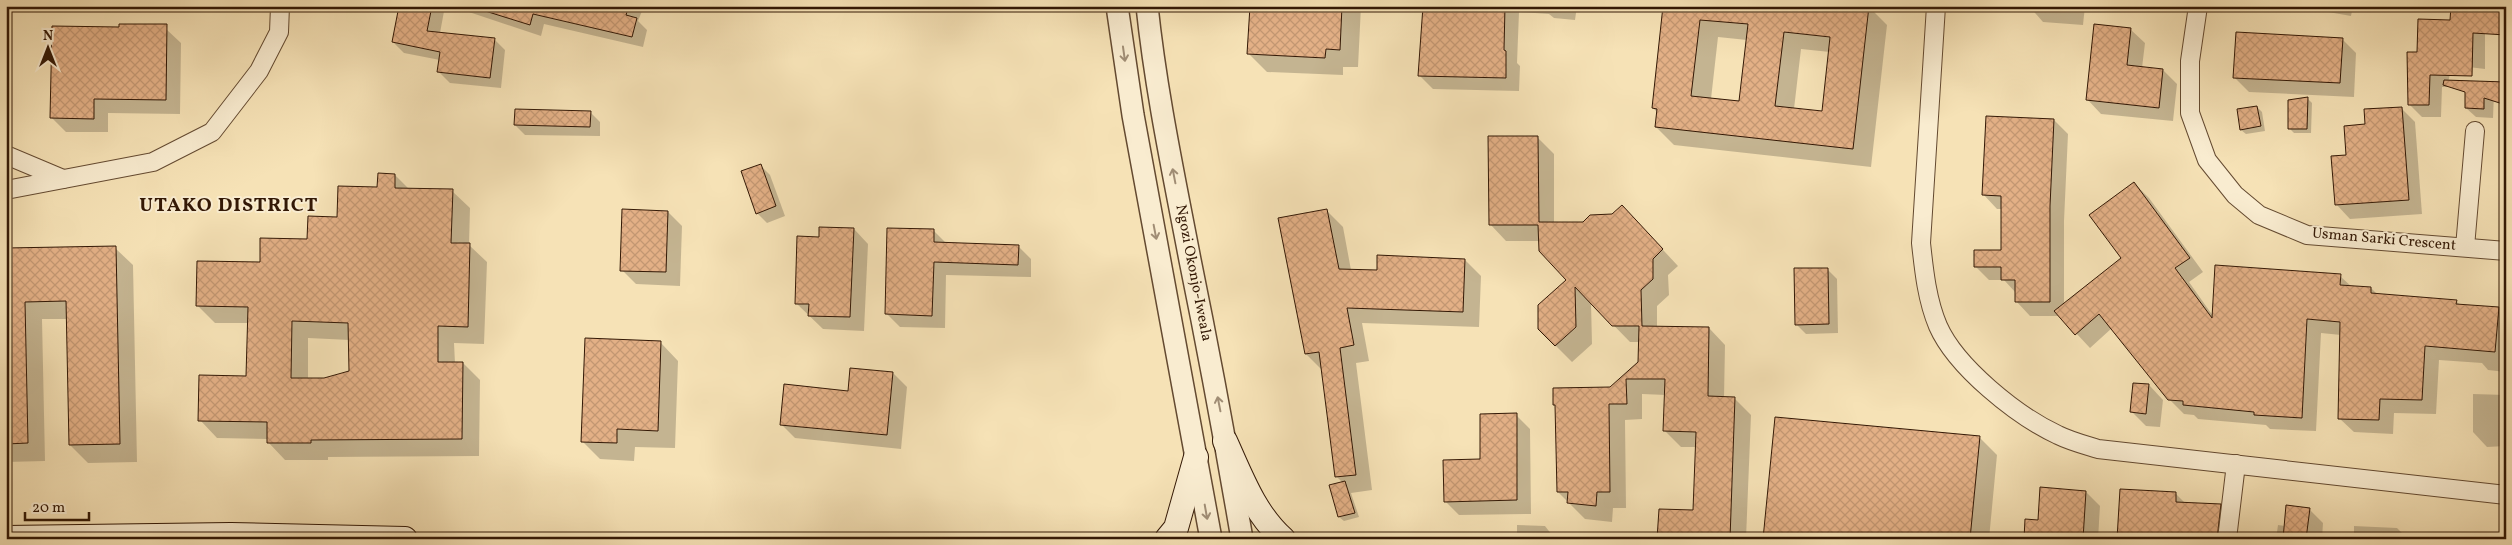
<svg xmlns="http://www.w3.org/2000/svg" width="2512" height="545" font-family="Vollkorn,serif">
	<defs>
		<pattern id="building-cross-hatch" width="8" height="8" patternUnits="userSpaceOnUse" patternTransform="scale(1.25)"><rect width="8" height="8" fill="#e3b086"/><path d="M0 0l8 8M0 8l8-8" fill="none" stroke="#c39772"/></pattern>
	</defs>
	<rect width="100%" height="100%" fill="#f6e2b6"/>
	<filter id="stains"><feTurbulence type="fractalNoise" baseFrequency=".004" numOctaves="4"/><feColorMatrix values="0 0 0 0 .2 0 0 0 0 .09 0 0 0 0 .02 0 0 0 .5 -.17"/></filter>
	<radialGradient id="worn" r=".72"><stop offset=".6" stop-color="#630" stop-opacity="0"/><stop offset="1" stop-color="#630" stop-opacity=".3"/></radialGradient>
	<g fill="#0003" fill-rule="evenodd">
		<polygon points="43,6 244,6 244,12"/>
		<polygon points="401,6 445,6 440,33 494,39 505,50 501,88 450,83 439,72 440,60 404,53 393,42"/>
		<polygon points="451,6 644,6 638,21 647,30 643,47 544,24 541,36"/>
		<polygon points="1251,6 1361,6 1358,67 1343,67 1343,75 1267,72 1249,54"/>
		<polygon points="1423,6 1577,6 1575,20 1554,18 1549,14 1519,12 1517,63 1520,66 1519,91 1433,89 1419,75"/>
		<path d="M1664 6 1869 7 1887 25 1871 167 1674 145 1656 127 1658 113 1653 108ZM1718 37 1747 40 1740 103 1711 99ZM1801 49 1830 52 1823 113 1794 109Z"/>
		<polygon points="2029,6 2085,6 2083,25 2043,22"/>
		<polygon points="2294,6 2353,6 2351,16"/>
		<polygon points="2472,21 2485,34 2485,69 2452,65 2447,87 2442,87 2441,117 2422,117 2409,104 2418,53"/>
		<polygon points="166,29 181,43 180,114 108,113 108,132 66,132 51,117"/>
		<polygon points="2130,29 2145,43 2142,68 2163,70 2177,84 2173,121 2101,114 2087,99"/>
		<polygon points="2342,39 2356,53 2354,97 2249,92 2235,78"/>
		<polygon points="2494,93 2493,118 2476,117 2466,108"/>
		<polygon points="2307,98 2312,103 2311,133 2294,133 2289,128"/>
		<polygon points="2257,107 2262,112 2265,131 2246,134 2241,130"/>
		<polygon points="2401,108 2415,122 2422,214 2350,219 2336,204 2348,156 2366,125"/>
		<polygon points="590,112 600,122 600,136 525,135 515,125"/>
		<polygon points="2054,120 2068,134 2064,221 2064,305 2122,259 2134,183 2149,198 2203,272 2189,282 2213,316 2340,276 2352,287 2371,288 2377,294 2456,301 2460,305 2506,309 2506,372 2488,370 2482,363 2439,360 2436,414 2394,413 2393,434 2354,432 2339,418 2341,335 2321,333 2316,431 2270,429 2266,425 2198,419 2194,415 2184,414 2169,399 2112,328 2090,348 2060,316 2030,316 2016,301 2016,293 2004,280 1989,280 1975,266 2002,251 2002,209 1997,209 1983,194"/>
		<polygon points="1537,137 1554,154 1554,223 1638,223 1678,266 1668,275 1669,295 1657,306 1657,327 1709,328 1725,345 1724,398 1734,398 1751,415 1746,539 1659,539 1694,512 1697,447 1681,447 1664,430 1666,395 1642,394 1642,419 1625,420 1626,508 1613,508 1612,522 1585,519 1558,492 1557,407 1555,405 1611,389 1639,362 1639,342 1630,342 1591,302 1592,344 1572,362 1555,345 1568,280 1540,241 1506,241 1490,224"/>
		<polygon points="760,165 770,175 785,216 767,223 757,213"/>
		<path d="M395 175 409 189 452 191 470 208 469 245 487 262 484 344 454 343 455 363H463L480 380 479 456 328 457V460H285L268 442V439L217 438 200 420 248 377V323H215L197 305 261 263 308 240ZM308 338 350 340V372L324 380 308 379Z"/>
		<polygon points="1327,211 1343,227 1351,270 1378,271 1465,260 1481,276 1479,327 1362,323 1369,361 1356,363 1372,490 1351,493 1359,517 1344,521 1339,517 1330,486 1343,483 1337,477 1323,371 1306,354 1280,219"/>
		<polygon points="668,212 682,226 680,286 636,284 622,270"/>
		<polygon points="854,229 868,244 864,331 823,329 796,303 820,238"/>
		<polygon points="934,231 947,244 1018,246 1031,259 1031,277 946,275 945,328 900,327 887,314"/>
		<polygon points="115,248 133,265 137,462 88,463 70,445 68,319 42,319 45,461 6,462 6,250"/>
		<polygon points="1827,269 1837,279 1838,333 1806,334 1796,324"/>
		<polygon points="661,343 678,361 675,448 635,447 634,461 600,459 582,441"/>
		<polygon points="893,373 907,387 901,449 795,438 781,424"/>
		<polygon points="2149,385 2163,400 2160,427 2146,426 2132,412"/>
		<polygon points="2473,394 2506,395 2506,446 2487,447 2473,432"/>
		<polygon points="1516,415 1530,429 1531,514 1459,515 1445,501 1482,460"/>
		<polygon points="1979,437 1997,455 1989,539 1764,539"/>
		<polygon points="2086,492 2100,506 2098,539 2025,539 2039,522"/>
		<polygon points="2176,494 2185,503 2220,505 2238,523 2236,539 2119,539"/>
		<polygon points="2309,509 2323,523 2322,539 2276,539 2278,525 2285,526"/>
		<polygon points="1517,525 1545,526 1555,539 1517,539"/>
		<polygon points="2354,526 2397,528 2406,537 2439,539 2354,539"/>
	</g>
	<g fill="url(#building-cross-hatch)" stroke="#331805" fill-rule="evenodd">
		<polygon points="399,6 432,6 427,31 495,38 490,78 437,72 440,52 392,42"/>
		<polygon points="483,6 629,6 626,15 637,18 632,37 533,14 530,25 482,10"/>
		<polygon points="1250,6 1342,6 1340,50 1326,49 1325,58 1247,54"/>
		<polygon points="1423,6 1505,6 1504,50 1506,51 1506,78 1418,76"/>
		<path d="M1663 6H1869L1853 149 1655 127 1657 109 1652 108ZM1700 20 1748 24 1739 101 1691 96ZM1784 32 1830 37 1822 111 1775 106Z"/>
		<polygon points="2451,6 2506,6 2506,35 2473,33 2472,76 2430,75 2429,105 2408,105 2407,52 2417,52 2418,19 2450,20"/>
		<polygon points="119,24 167,24 166,100 94,99 94,119 50,118 52,26 119,27"/>
		<polygon points="2094,24 2131,28 2127,65 2163,69 2159,108 2086,100"/>
		<polygon points="2236,32 2343,38 2340,83 2233,78"/>
		<polygon points="2444,80 2506,82 2506,105 2484,98 2484,109 2465,108 2465,92 2443,85"/>
		<polygon points="2308,97 2307,129 2288,129 2288,100"/>
		<polygon points="2257,106 2261,126 2240,130 2237,109"/>
		<polygon points="2402,107 2409,200 2335,205 2331,156 2346,155 2344,126 2365,124 2364,109"/>
		<polygon points="515,109 591,111 590,127 514,125"/>
		<polygon points="1986,116 2054,119 2050,206 2050,302 2015,302 2015,280 2001,280 2001,267 1974,267 1974,250 2001,250 2001,196 1982,195"/>
		<polygon points="1488,136 1538,136 1539,222 1583,222 1590,215 1612,214 1622,205 1663,249 1653,259 1653,279 1641,290 1642,326 1709,327 1708,396 1735,397 1730,539 1657,539 1659,509 1693,510 1696,432 1663,431 1665,379 1626,379 1627,404 1609,404 1610,492 1597,492 1596,506 1567,503 1568,492 1557,492 1555,405 1553,405 1553,388 1610,387 1638,362 1639,326 1612,326 1575,287 1576,327 1555,346 1538,329 1538,305 1566,280 1539,251 1538,225 1489,225"/>
		<polygon points="761,164 776,206 756,214 741,171"/>
		<path d="M378 173 395 174V188L453 189 451 243H470L468 327 438 326V362H463L462 439 311 440V443H267V422L198 421 199 375 246 376 248 307 196 306 197 261 260 262V238L307 239 308 216 337 217 338 186 377 187ZM292 321 348 323 349 371 324 378H291Z"/>
		<polygon points="2134,182 2190,258 2175,268 2212,318 2215,265 2341,274 2340,285 2371,287 2371,293 2457,300 2456,304 2499,307 2495,352 2425,346 2422,400 2380,399 2379,420 2338,419 2340,322 2307,319 2302,418 2254,415 2254,412 2183,405 2183,401 2168,400 2099,314 2075,335 2054,311 2121,258 2089,215"/>
		<polygon points="622,209 668,211 666,272 620,271"/>
		<polygon points="1327,209 1339,269 1377,270 1377,255 1465,259 1463,312 1347,308 1354,345 1340,348 1356,475 1335,477 1319,352 1305,354 1278,218"/>
		<polygon points="819,227 854,228 850,317 808,316 809,304 795,304 797,236 819,237"/>
		<polygon points="887,228 934,229 934,242 1019,245 1018,265 934,262 932,316 885,314"/>
		<polygon points="116,246 120,444 69,445 66,301 25,302 28,443 6,444 6,248"/>
		<polygon points="1794,268 1828,268 1829,324 1795,325"/>
		<polygon points="585,338 661,341 658,431 617,429 617,443 581,442"/>
		<polygon points="850,368 893,372 887,435 780,425 784,384 848,391"/>
		<polygon points="2133,383 2149,384 2146,414 2130,412"/>
		<polygon points="1517,413 1517,500 1444,502 1443,460 1480,459 1480,414"/>
		<polygon points="1775,417 1980,436 1970,539 1763,539"/>
		<polygon points="1345,481 1355,513 1338,517 1329,485"/>
		<polygon points="2040,487 2086,491 2083,539 2024,539 2025,519 2038,520"/>
		<polygon points="2120,489 2176,492 2176,502 2221,504 2217,539 2117,539"/>
		<polygon points="2286,505 2310,508 2306,539 2283,539"/>
	</g>
	<g fill="none" stroke-linecap="round" stroke-linejoin="round">
		<g stroke="#644a31" stroke-width="20">
			<g id="minor">
				<path d="M1936 6 1921 243C1924 271 1927 300 1938 326 1956 367 2017 416 2058 435 2070 441 2085 445 2098 449L2506 495"/>
				<polyline points="2198,6 2190,61 2190,113 2207,160 2235,195 2259,215 2307,235 2506,251"/>
				<polyline points="6,155 63,179"/>
				<polyline points="6,190 153,162 212,132 259,71 279,32 280,6"/>
				<polyline points="2465,247 2475,131"/>
				<polyline points="2227,539 2236,464"/>
			</g>
		</g>
		<g stroke="#644a31" stroke-width="24">
			<g id="tertiary">
				<polyline points="1117,6 1133,115 1211,539"/>
				<path d="M1147 6C1156 92 1174 176 1190 260 1209 353 1226 445 1242 539"/>
			</g>
		</g>
		<g stroke="#331805" stroke-width="26">
			<g id="secondary">
				<path d="M1225 441C1241 476 1254 513 1283 539"/>
				<polyline points="6,538 231,535 405,539"/>
				<polyline points="1167,539 1176,528 1196,457"/>
			</g>
		</g>
		<use href="#minor" stroke="#f9ecd0" stroke-width="18"/>
		<use href="#tertiary" stroke="#f9ecd0" stroke-width="21"/>
		<use href="#secondary" stroke="#f9ecd0" stroke-width="24"/>
	</g>
	<defs><path id="oneway-shaft" d="M-6 0H5M1.5-3L5.5 0L1.5 3" fill="none" stroke-width="1.6" stroke-linecap="round" stroke-linejoin="round" transform="scale(1.25)"/></defs>
	<g stroke="#a08d75">
		<use href="#oneway-shaft" transform="translate(1124 54) rotate(82)"/>
		<use href="#oneway-shaft" transform="translate(1174 176) rotate(-101)"/>
		<use href="#oneway-shaft" transform="translate(1155 232) rotate(79)"/>
		<use href="#oneway-shaft" transform="translate(1219 404) rotate(-101)"/>
		<use href="#oneway-shaft" transform="translate(1206 512) rotate(80)"/>
	</g>
	<g text-anchor="middle" dominant-baseline="central" stroke-width="4" stroke-linejoin="round" paint-order="stroke">
		<g font-size="15" fill="#331805" stroke="#f9ecd0">
			<text transform="translate(2384 240) rotate(5)">Usman Sarki Crescent</text>
			<text transform="translate(1193 273) rotate(79)">Ngozi Okonjo-Iweala</text>
		</g>
		<g font-size="20" font-weight="bold" letter-spacing="1" fill="#331805" stroke="#f9ecd0">
			<text x="229" y="206">UTAKO DISTRICT</text>
		</g>
	</g>
	<rect width="2512" height="545" fill="none" stroke="#f6e2b6" stroke-width="25"/>
	<rect x="8" y="8" width="2497" height="530" fill="none" stroke="#331805" stroke-width="2.5"/>
	<rect x="12" y="12" width="2487" height="520" fill="none" stroke="#331805"/>
	<g transform="translate(48 48)" stroke="#f9ecd0" stroke-width="4" paint-order="stroke">
	<path d="M0-4L9 19L0 12L-9 19Z" fill="#331805"/>
	<text y="-8" font-size="14" font-weight="bold" text-anchor="middle" fill="#331805">N</text>
	</g>
	<path d="M25 512v8h64v-8" fill="none" stroke="#331805" stroke-width="2.5"/>
	<text x="32" y="512" font-size="15" fill="#331805" stroke="#f9ecd0" stroke-width="4" paint-order="stroke">20 m</text>
	<rect width="100%" height="100%" filter="url(#stains)"/>
	<rect width="100%" height="100%" fill="url(#worn)"/>
</svg>
